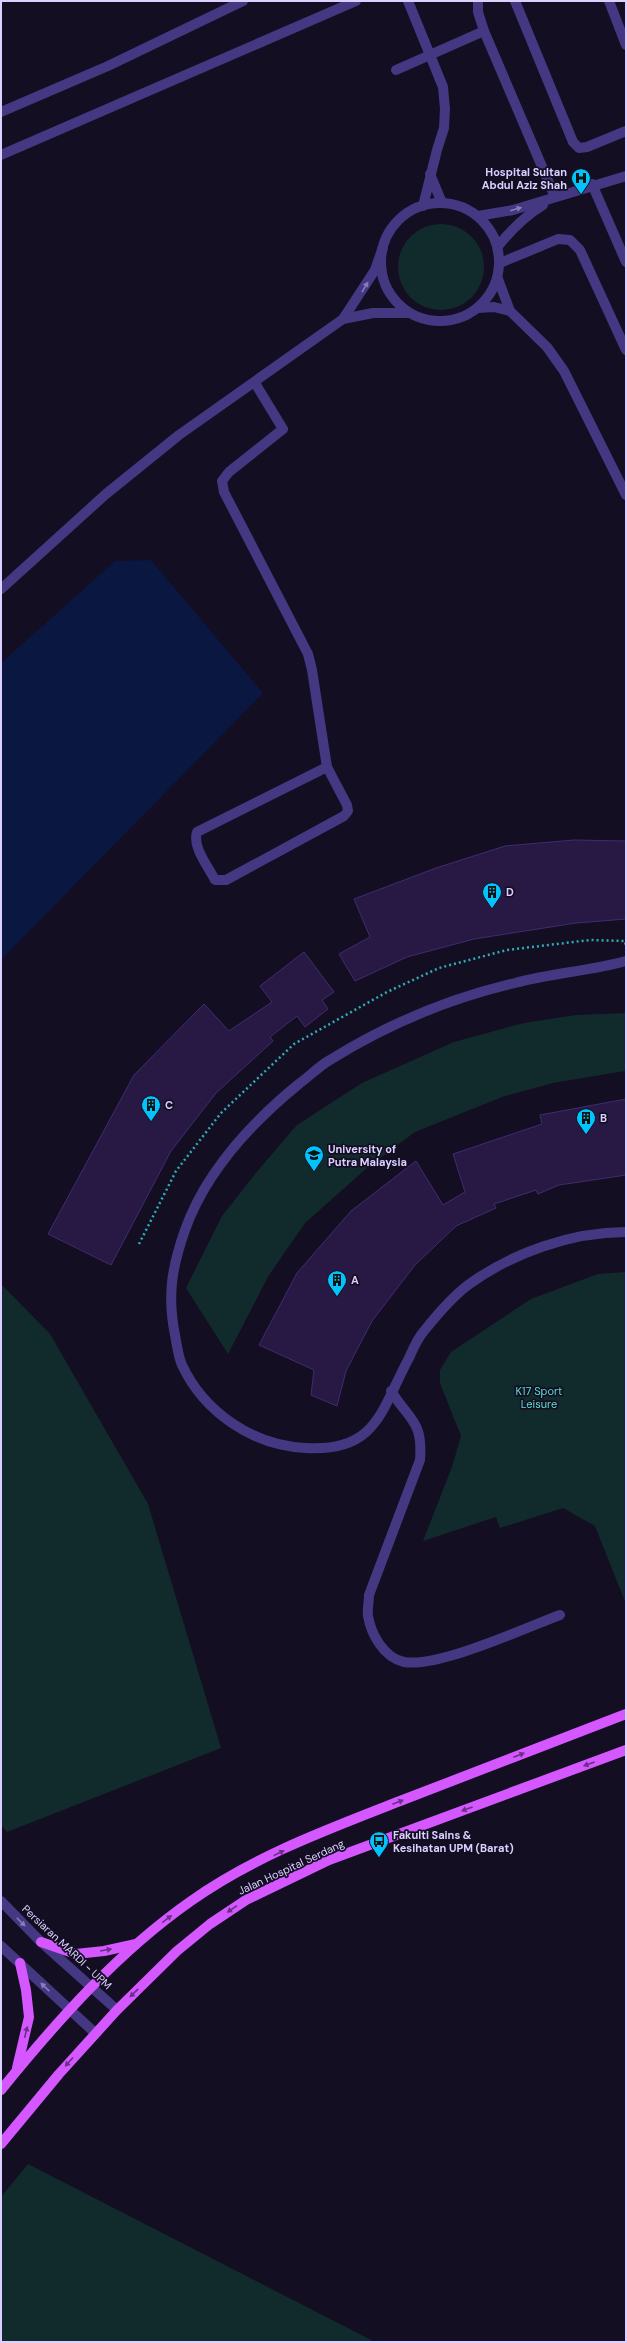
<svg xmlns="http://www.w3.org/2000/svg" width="627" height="2343" font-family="'DM Sans',sans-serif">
	<rect width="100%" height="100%" fill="#140e23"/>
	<g fill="#112b2d">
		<circle cx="441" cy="267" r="43"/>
		<polygon points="626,1013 625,1071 553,1083 502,1097 415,1132 368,1167 305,1223 269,1275 228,1354 186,1288 222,1216 260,1168 297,1125 362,1083 454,1042 524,1023 576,1015"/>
		<polygon points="626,1272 626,1604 595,1526 563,1508 500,1528 496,1517 423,1541 452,1467 461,1436 440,1383 440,1370 451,1352 531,1299 598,1274"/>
		<polygon points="1,1284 50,1334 148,1504 221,1748 7,1832 1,1825"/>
		<polygon points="28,2164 375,2342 1,2342 1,2197"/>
	</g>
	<polygon fill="#091741" points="151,560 263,693 1,960 1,663 115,561"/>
	<g fill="#271944" stroke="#412b70">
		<polygon points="574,840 626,841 626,919 576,923 474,939 407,957 355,981 339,954 370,937 354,899 436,868 505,846"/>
		<polygon points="304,952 334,992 322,1000 328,1009 305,1027 297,1016 270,1037 273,1041 216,1093 171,1151 111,1265 48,1234 134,1075 204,1004 229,1031 272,1002 260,986"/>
		<polygon points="626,1099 626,1175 559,1185 538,1194 536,1190 494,1204 496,1208 456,1226 415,1265 372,1321 346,1371 337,1406 311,1395 314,1370 259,1345 297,1273 351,1211 416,1161 443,1205 465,1192 453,1154 542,1124 540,1115"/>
	</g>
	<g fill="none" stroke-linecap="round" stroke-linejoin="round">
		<polyline stroke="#2dadb5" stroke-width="2.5" stroke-dasharray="2 3" stroke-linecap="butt" points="139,1244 176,1171 221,1113 294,1044 387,992 439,968 507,950 590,940 625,941 626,947"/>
		<g stroke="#443882" stroke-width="10">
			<polyline points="408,1 443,87 445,109 444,128 437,150 423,206"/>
			<polyline points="478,1 478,12 484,31 555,197"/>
			<polyline points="515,1 573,142 579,148 587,147 626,131"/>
			<polyline points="609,1 626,45"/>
			<polyline points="396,70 484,31"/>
			<polyline points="1,112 108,66 243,1"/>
			<polyline points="1,155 356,1"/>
			<polyline points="430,174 442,203"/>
			<polyline points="592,184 626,262"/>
			<circle cx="440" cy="262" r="59"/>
			<polyline points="478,216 513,210 626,176"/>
			<path d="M498 246C511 230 525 216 543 205"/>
			<polyline points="500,263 558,239 570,240 580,250 626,350"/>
			<polyline points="498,279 510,311 547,347 564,371 626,495"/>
			<polyline points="478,308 494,307 510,311"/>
			<polyline points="343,319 373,313 409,313"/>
			<polyline points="255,383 283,429 229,472 222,481 224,492 308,654 312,670 327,767"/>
			<polyline points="1,589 106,494 179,435 343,319 375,270 383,247"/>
			<path d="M327 767 347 805 348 811 344 816 226 880H215C208 866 192 847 197 832Z"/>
			<path d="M626 961C589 971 552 973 515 983 451 998 386 1025 330 1060 319 1066 310 1076 300 1083 252 1122 206 1171 185 1230 172 1267 167 1295 175 1335 177 1345 178 1356 182 1365 204 1412 253 1446 306 1448 377 1452 381 1410 409 1358 413 1349 417 1339 424 1331 436 1316 452 1297 468 1285 512 1253 571 1232 626 1232"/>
			<path d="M391 1391C410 1421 423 1421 420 1460L369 1595C369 1602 367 1610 368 1616 371 1634 384 1658 404 1662 438 1668 525 1628 560 1615"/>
			<polyline points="1,1901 41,1942 117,2010"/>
			<polyline points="1,1946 95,2033"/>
		</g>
		<g stroke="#d457ff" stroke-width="10">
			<polyline points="41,1942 76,1954 104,1951 136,1944"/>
			<polyline points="17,2068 29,2017 26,1990 20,1963"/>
			<path d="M1 2090C57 2021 118 1952 191 1901 254 1856 329 1829 400 1801 475 1772 551 1743 626 1714"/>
			<polyline points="1,2144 59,2074 117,2010 177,1951 210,1924 246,1900 329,1860 626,1750"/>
		</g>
	</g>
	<defs><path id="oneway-solid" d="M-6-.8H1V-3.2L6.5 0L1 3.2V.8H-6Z"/></defs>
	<g fill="#887cba">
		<use href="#oneway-solid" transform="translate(516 209) rotate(-16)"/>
		<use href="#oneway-solid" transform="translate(365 287) rotate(-59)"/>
		<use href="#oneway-solid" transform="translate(21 1922) rotate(45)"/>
		<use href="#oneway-solid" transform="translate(45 1987) rotate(-137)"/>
	</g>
	<g fill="#6a2f86">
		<use href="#oneway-solid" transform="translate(519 1755) rotate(-21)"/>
		<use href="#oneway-solid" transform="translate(589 1764) rotate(160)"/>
		<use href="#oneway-solid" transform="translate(398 1802) rotate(-21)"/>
		<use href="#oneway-solid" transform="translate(467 1809) rotate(160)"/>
		<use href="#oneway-solid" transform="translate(279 1853) rotate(-26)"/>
		<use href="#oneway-solid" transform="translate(232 1909) rotate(146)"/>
		<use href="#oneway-solid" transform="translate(167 1919) rotate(-37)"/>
		<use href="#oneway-solid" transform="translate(106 1950) rotate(-10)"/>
		<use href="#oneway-solid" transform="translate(134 1993) rotate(136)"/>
		<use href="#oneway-solid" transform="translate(26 2032) rotate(-77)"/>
		<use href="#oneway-solid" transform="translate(69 2062) rotate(132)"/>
	</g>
	<defs>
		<g id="hospital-pin" transform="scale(1)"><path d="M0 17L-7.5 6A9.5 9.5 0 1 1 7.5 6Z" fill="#00c4fb" stroke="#140e23"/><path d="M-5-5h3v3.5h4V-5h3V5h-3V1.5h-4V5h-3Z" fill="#111"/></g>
		<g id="building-pin" transform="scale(1)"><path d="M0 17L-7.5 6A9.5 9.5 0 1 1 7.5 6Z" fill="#00c4fb" stroke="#140e23"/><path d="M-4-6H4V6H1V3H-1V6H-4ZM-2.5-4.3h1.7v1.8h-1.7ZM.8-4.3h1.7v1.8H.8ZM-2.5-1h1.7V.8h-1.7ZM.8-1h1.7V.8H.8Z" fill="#111"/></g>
		<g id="university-pin" transform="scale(1)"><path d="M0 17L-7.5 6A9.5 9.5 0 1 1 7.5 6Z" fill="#00c4fb" stroke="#140e23"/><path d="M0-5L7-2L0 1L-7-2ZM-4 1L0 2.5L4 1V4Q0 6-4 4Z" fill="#111"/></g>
		<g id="bus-pin" transform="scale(1)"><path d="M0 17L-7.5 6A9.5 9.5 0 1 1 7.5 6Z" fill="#00c4fb" stroke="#140e23"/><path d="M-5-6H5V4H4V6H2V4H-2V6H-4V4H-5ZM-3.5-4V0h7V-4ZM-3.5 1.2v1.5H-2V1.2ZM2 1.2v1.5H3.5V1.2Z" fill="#111"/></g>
	</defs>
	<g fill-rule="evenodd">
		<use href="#hospital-pin" x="581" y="178"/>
		<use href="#building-pin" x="492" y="892"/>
		<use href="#building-pin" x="151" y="1105"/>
		<use href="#building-pin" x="586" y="1118"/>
		<use href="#university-pin" x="314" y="1155"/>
		<use href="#building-pin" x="337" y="1280"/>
		<use href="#bus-pin" x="379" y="1841"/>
	</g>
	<g text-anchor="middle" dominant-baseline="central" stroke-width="3.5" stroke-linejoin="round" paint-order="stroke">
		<g font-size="11" font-weight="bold" fill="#dbd0ff" stroke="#140e23" text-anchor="start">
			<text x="567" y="172" text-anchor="end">Hospital Sultan<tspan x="567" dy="13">Abdul Aziz Shah</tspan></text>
			<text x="506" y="892">D</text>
			<text x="165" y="1105">C</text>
			<text x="600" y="1118">B</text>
			<text x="328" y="1149">University of<tspan x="328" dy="13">Putra Malaysia</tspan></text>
			<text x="351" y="1280">A</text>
			<text x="393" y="1835">Fakulti Sains &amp;<tspan x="393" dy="13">Kesihatan UPM (Barat)</tspan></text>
		</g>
		<g font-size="11" fill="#5ae0cf" stroke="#140e23">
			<text x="539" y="1391">K17 Sport<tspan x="539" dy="13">Leisure</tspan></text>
		</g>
		<g font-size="11" fill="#dbd0ff" stroke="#140e23">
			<text transform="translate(291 1867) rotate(-25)">Jalan Hospital Serdang</text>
			<text transform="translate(67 1947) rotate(43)">Persiaran MARDI - UPM</text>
		</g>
	</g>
	<rect width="627" height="2343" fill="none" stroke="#dbd0ff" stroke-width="4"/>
</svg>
